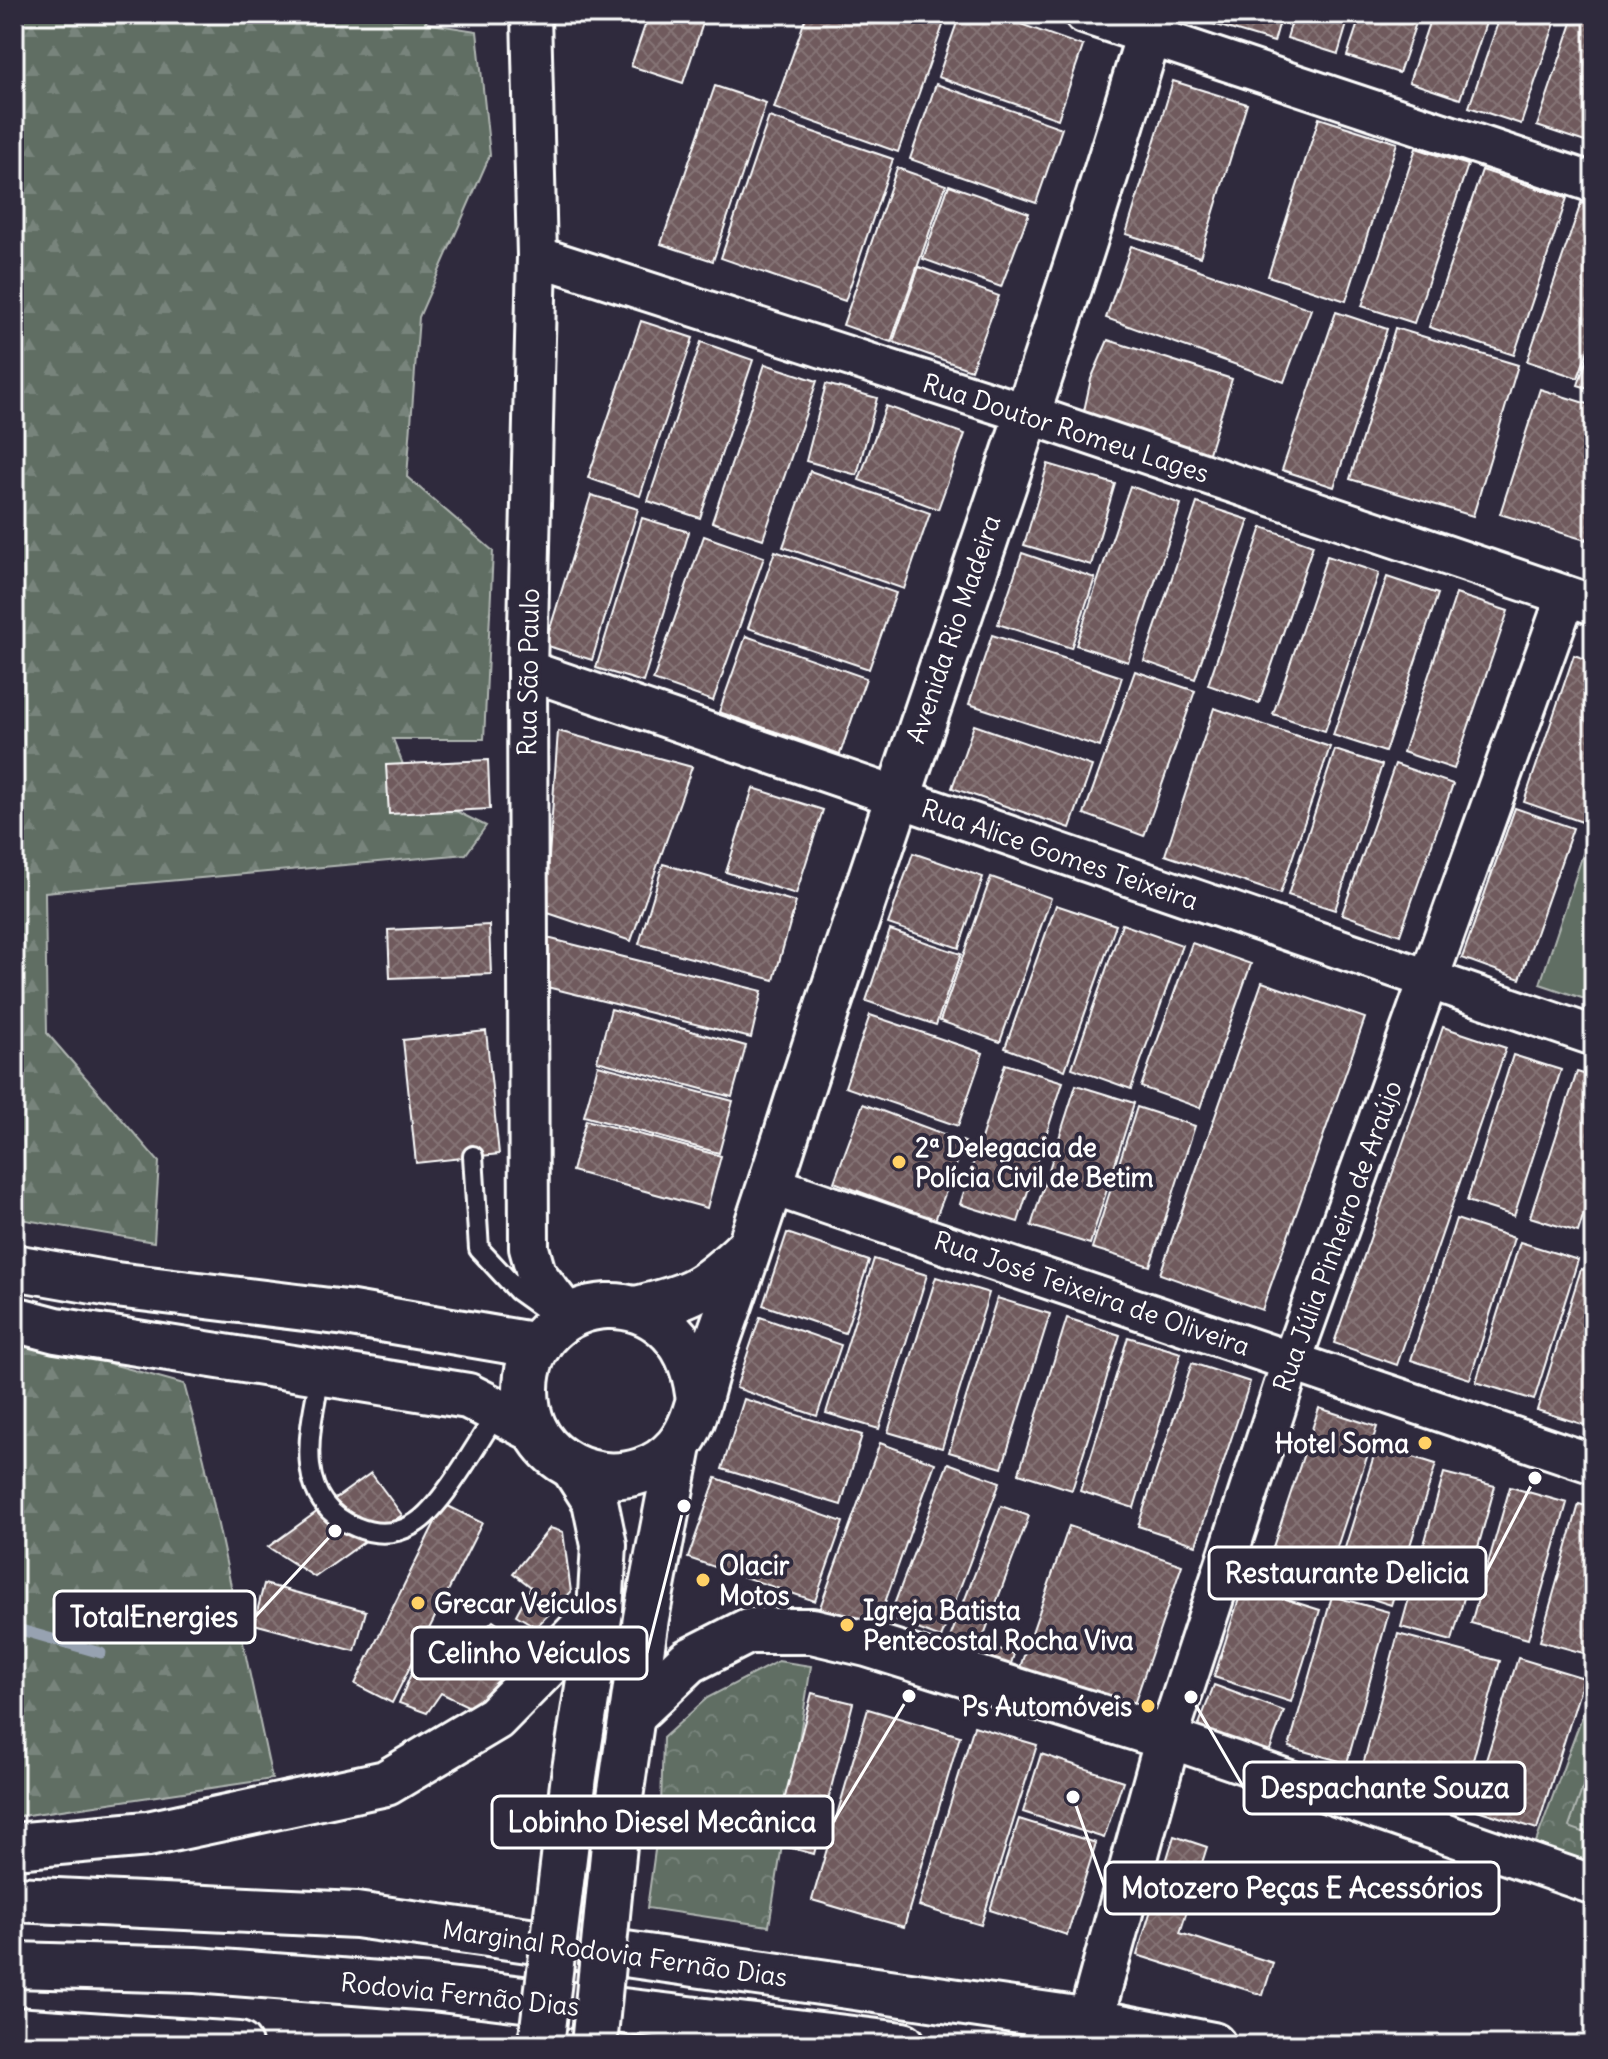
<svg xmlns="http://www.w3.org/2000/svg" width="1608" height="2059" font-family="Delius,sans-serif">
	<defs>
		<pattern id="forest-firs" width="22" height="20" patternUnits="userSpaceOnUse" patternTransform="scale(2)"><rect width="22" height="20" fill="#606e64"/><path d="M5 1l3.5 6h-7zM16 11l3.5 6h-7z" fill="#78847b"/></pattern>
		<pattern id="park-crowns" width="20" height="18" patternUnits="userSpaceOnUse" patternTransform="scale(2)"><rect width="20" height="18" fill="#606e64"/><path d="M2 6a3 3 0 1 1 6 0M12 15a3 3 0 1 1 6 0" fill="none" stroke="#78847b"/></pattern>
		<pattern id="building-cross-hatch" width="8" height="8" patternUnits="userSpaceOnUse" patternTransform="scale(2)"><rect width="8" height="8" fill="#6f5a5d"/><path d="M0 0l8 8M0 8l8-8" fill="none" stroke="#857375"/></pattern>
	</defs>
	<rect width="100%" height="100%" fill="#2f2a3d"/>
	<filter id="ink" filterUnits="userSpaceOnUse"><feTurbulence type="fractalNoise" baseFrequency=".0125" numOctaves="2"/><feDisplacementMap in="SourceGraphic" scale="16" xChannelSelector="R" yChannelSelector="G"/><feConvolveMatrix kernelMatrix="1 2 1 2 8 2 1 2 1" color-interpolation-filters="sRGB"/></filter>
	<g filter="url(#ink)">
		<g fill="url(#forest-firs)" stroke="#b0b6b2" stroke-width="2">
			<polygon points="14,14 432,14 425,23 477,31 490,155 419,317 407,477 493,551 484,739 393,739 413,790 486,826 466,854 45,892 47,1033 159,1162 154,1242 14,1218"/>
			<polygon points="14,1337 184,1384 204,1459 272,1779 14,1817"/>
		</g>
		<g fill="url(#park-crowns)" stroke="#b0b6b2" stroke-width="2">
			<polygon points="778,1661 811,1666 769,1926 647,1908 661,1807 663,1738 707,1698"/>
			<polygon points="1594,1684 1594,1874 1532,1853"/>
		</g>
		<g fill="#606e64" stroke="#b0b6b2" stroke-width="2">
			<polygon points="1585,848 1594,851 1594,1002 1540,984"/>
			<polygon points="1594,1755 1594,1836 1569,1827"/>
		</g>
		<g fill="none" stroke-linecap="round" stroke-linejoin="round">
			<polyline stroke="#97a2b1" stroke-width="11" points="14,1628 101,1653"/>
		</g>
		<g fill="url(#building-cross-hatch)" stroke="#fff" stroke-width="2">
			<polygon points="393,14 495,14 393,19"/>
			<polygon points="649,14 706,14 683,83 631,66"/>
			<polygon points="807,14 947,14 898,152 774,108"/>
			<polygon points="960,14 992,14 1083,46 1058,119 938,77"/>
			<polygon points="1205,14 1282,14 1274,42 1203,21"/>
			<polygon points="1294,14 1350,14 1338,54 1287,38"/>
			<polygon points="1361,14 1419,14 1399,73 1347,56"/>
			<polygon points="1432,14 1489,14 1460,99 1409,82"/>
			<polygon points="1501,14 1558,14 1521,124 1469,107"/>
			<polygon points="1575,14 1594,14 1594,126 1588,143 1537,126"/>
			<polygon points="1173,81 1247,104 1200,257 1126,234"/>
			<polygon points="936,84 1062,128 1036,203 910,159"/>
			<polygon points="715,86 766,103 713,261 661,244"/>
			<polygon points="769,117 893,159 845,301 721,258"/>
			<polygon points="1319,118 1397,143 1346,301 1268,276"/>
			<polygon points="1416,148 1468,165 1414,323 1362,306"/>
			<polygon points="897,168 946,185 891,342 843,325"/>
			<polygon points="1482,170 1567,198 1514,355 1429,327"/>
			<polygon points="949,185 1029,213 1001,287 923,259"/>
			<polygon points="1581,203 1594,207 1594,333 1578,378 1527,361"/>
			<polygon points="1131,246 1311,309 1284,382 1106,318"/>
			<polygon points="919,267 999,296 971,370 893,342"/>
			<polygon points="1336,312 1387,329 1334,487 1282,470"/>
			<polygon points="641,321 693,338 640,496 588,478"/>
			<polygon points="1395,328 1518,365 1473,516 1350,479"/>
			<polygon points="1594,339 1594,390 1578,385"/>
			<polygon points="1108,340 1232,379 1207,459 1082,420 1091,379"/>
			<polygon points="701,342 753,360 700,518 648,501"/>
			<polygon points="765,364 817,381 763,539 712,522"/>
			<polygon points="826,384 877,398 857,475 806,461"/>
			<polygon points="1540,389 1594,406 1594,532 1585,540 1500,514"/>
			<polygon points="886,406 965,434 938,509 859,480"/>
			<polygon points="1048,464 1115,484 1091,565 1024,545"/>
			<polygon points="810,471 930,513 904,589 783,547"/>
			<polygon points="1130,486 1181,504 1128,662 1076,645"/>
			<polygon points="591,495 638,509 592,660 545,645"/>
			<polygon points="1197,503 1249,520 1195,679 1144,661"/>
			<polygon points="642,518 689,532 643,682 596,668"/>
			<polygon points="1262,527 1313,545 1259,703 1208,685"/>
			<polygon points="704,536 764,557 713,701 653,680"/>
			<polygon points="775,551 896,593 869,669 748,628"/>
			<polygon points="1022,553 1095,578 1071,648 998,624"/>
			<polygon points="1327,556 1379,573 1325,731 1273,714"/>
			<polygon points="1387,577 1438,594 1385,752 1333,735"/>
			<polygon points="1456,594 1508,611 1454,769 1403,752"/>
			<polygon points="992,635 1122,677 1100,747 969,704"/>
			<polygon points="746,636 866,678 840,754 719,712"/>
			<polygon points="1574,655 1594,662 1594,826 1524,802"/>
			<polygon points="1135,671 1195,691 1144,836 1084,814"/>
			<polygon points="1214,708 1330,747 1280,894 1165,855"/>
			<polygon points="974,725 1092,766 1070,828 952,788"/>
			<polygon points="558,731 692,767 631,941 545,912"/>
			<polygon points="1335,750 1382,765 1335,910 1288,895"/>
			<polygon points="488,760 490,809 389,814 386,765"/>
			<polygon points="1395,764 1453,784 1400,935 1342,914"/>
			<polygon points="753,788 823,810 796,894 726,872"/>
			<polygon points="1515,808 1573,828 1520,979 1462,958"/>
			<polygon points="913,853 983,877 959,948 888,924"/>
			<polygon points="663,864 796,902 774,980 639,944"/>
			<polygon points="991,877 1051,898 1000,1042 940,1021"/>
			<polygon points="1056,905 1116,925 1065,1070 1005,1048"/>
			<polygon points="1122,924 1182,945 1131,1089 1072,1068"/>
			<polygon points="489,925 491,974 390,978 388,930"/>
			<polygon points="890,930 961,954 936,1025 866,1001"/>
			<polygon points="547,938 762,991 751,1038 535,984"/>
			<polygon points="1192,943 1251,964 1200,1108 1141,1087"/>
			<polygon points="1262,982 1365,1018 1262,1310 1160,1274"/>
			<polygon points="611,1009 746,1046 732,1097 597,1061"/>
			<polygon points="870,1015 983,1053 958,1126 845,1087"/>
			<polygon points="1443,1027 1506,1048 1397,1365 1334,1343"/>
			<polygon points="486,1031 499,1154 416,1163 403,1040"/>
			<polygon points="1513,1055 1561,1070 1514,1216 1467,1201"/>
			<polygon points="1005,1064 1063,1082 1018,1222 960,1204"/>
			<polygon points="598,1065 733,1101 719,1153 584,1116"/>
			<polygon points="1577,1072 1594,1077 1594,1181 1578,1232 1530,1217"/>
			<polygon points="1076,1085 1134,1103 1090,1244 1031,1226"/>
			<polygon points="863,1104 965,1142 935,1220 834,1182"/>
			<polygon points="1137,1107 1195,1126 1150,1266 1092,1248"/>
			<polygon points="586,1120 721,1156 707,1208 572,1171"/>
			<polygon points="1456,1219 1514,1238 1470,1379 1411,1360"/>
			<polygon points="787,1233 869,1261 845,1333 763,1305"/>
			<polygon points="1520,1242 1578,1260 1534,1400 1476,1382"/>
			<polygon points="874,1259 927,1275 879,1429 826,1413"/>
			<polygon points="1581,1269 1594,1273 1594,1428 1537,1410"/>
			<polygon points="936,1277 989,1293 942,1448 888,1432"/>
			<polygon points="997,1298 1050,1314 1002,1468 949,1452"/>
			<polygon points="760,1317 841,1345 817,1416 736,1388"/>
			<polygon points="1067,1318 1120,1335 1072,1490 1019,1473"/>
			<polygon points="1128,1337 1181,1353 1134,1508 1080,1491"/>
			<polygon points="1192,1363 1250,1382 1196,1545 1138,1526"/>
			<polygon points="744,1399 862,1435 841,1505 722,1469"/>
			<polygon points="1319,1408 1377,1427 1323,1589 1265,1571"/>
			<polygon points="880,1443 935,1463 874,1633 818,1613"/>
			<polygon points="1377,1446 1436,1464 1391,1605 1333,1586"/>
			<polygon points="948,1463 1000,1482 941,1638 889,1618"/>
			<polygon points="371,1473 402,1515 315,1577 268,1547"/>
			<polygon points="1444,1473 1495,1486 1452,1641 1401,1627"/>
			<polygon points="716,1478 843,1522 815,1601 688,1558"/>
			<polygon points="1510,1487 1567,1503 1528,1639 1471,1623"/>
			<polygon points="444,1504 482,1523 392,1703 355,1684"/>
			<polygon points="1579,1504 1594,1508 1594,1656 1540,1641"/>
			<polygon points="1001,1506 1029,1516 981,1643 1014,1654 1006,1680 943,1656"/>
			<polygon points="1069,1526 1182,1565 1131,1713 1018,1673"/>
			<polygon points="550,1528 563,1532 571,1592 536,1627 516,1615 531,1587 513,1573"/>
			<polygon points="264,1584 366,1611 355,1651 254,1624"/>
			<polygon points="1243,1586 1320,1610 1291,1702 1214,1677"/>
			<polygon points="1332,1596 1389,1612 1347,1763 1289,1747"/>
			<polygon points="493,1621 530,1647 474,1709 441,1693 427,1713 399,1703 418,1657 447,1669"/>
			<polygon points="1398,1634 1500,1661 1464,1793 1363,1765"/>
			<polygon points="1518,1658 1584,1678 1537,1829 1471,1808"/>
			<polygon points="1214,1685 1284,1711 1266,1761 1195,1735"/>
			<polygon points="812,1693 853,1703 814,1854 773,1843"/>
			<polygon points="868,1709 960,1736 904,1927 812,1900"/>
			<polygon points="974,1726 1037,1745 981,1925 919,1906"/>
			<polygon points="1041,1754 1123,1781 1104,1838 1023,1812"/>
			<polygon points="1019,1819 1096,1843 1067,1935 990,1910"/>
			<polygon points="1174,1836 1207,1847 1180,1933 1273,1963 1263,1995 1137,1955"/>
		</g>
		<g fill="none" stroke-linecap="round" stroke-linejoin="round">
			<g stroke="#fff" stroke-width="24">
				<g id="lane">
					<polyline points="473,1156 479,1249 518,1291 556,1318"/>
					<path d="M321 1372C310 1428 290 1501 356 1527 375 1535 395 1535 414 1524 441 1509 480 1439 498 1411"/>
				</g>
			</g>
			<g stroke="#fff" stroke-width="44">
				<g id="street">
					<polyline points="531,14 537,256 527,670 529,1248 536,1273 570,1317"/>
					<polyline points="1084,14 1594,183"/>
					<polyline points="537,256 1028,414 1594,605"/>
					<polyline points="1566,596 1292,1360 1168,1738 1594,1885"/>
					<polyline points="527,670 1594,1036"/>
					<polyline points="770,1185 1594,1464"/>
				</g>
			</g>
			<g stroke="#fff" stroke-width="50">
				<g id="secondary">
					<polyline points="14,1267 116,1285 346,1313 538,1346"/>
					<path d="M636 1309C693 1296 705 1289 747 1249"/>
					<polyline points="14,1319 56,1330 468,1396 535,1430"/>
					<path d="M698 1394C682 1267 527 1288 526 1389 526 1402 529 1417 534 1428 560 1482 638 1492 677 1447 696 1425 700 1391 709 1364 742 1273 772 1181 801 1089 917 730 1047 375 1155 14"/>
					<polyline points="632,1715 689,1661 748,1631 812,1631 867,1644 1168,1738 1090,2021"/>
					<polyline points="632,1715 646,1618 679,1446"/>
					<polyline points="14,1846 148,1834 386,1783 495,1718 600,1611 604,1545 595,1501 574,1468"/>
					<polyline points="14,1899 356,1915 1090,2021 1213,2045"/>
				</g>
			</g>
			<g stroke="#fff" stroke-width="50">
				<g id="highway">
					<polyline points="574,1776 600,1611"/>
					<polyline points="616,1825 632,1715"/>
					<polyline points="14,1965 195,1970 432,1988 903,2045"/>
					<polyline points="14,2030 239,2045"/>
				</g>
			</g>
			<use href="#lane" stroke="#2f2a3d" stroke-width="18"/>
			<use href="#street" stroke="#2f2a3d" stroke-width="38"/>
			<use href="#secondary" stroke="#2f2a3d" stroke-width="44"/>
			<use href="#highway" stroke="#2f2a3d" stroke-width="44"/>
			<g stroke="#fff" stroke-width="50" stroke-linecap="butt">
				<g id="highway-bridge">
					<polyline points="541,2045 574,1776"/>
					<polyline points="594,2045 616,1825"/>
				</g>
			</g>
			<use href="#highway-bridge" stroke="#2f2a3d" stroke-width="44"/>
		</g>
	</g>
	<g fill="#ffd166" stroke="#2f2a3d" stroke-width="3">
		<circle cx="899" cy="1162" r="8"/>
		<circle cx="1425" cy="1443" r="8"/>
		<circle cx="703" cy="1580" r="8"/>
		<circle cx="418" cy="1603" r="8"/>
		<circle cx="847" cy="1625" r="8"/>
		<circle cx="1148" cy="1706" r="8"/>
	</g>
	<g text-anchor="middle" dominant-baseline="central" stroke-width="8" stroke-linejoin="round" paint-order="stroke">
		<g font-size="26" fill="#fff" stroke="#2f2a3d">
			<text transform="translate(1066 428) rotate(18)">Rua Doutor Romeu Lages</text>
			<text transform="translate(953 629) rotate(-71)">Avenida Rio Madeira</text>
			<text transform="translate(528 672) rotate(-89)">Rua São Paulo</text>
			<text transform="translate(1060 854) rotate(19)">Rua Alice Gomes Teixeira</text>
			<text transform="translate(1337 1236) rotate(-70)">Rua Júlia Pinheiro de Araújo</text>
			<text transform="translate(1092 1293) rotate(19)">Rua José Teixeira de Oliveira</text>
			<text transform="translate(615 1953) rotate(8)">Marginal Rodovia Fernão Dias</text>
			<text transform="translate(460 1994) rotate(6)">Rodovia Fernão Dias</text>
		</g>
		<g font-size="26" font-weight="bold" fill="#fff" stroke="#2f2a3d" text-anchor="start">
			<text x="915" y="1147">2ª Delegacia de<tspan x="915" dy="30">Polícia Civil de Betim</tspan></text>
			<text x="1409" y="1443" text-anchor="end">Hotel Soma</text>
			<text x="719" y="1565">Olacir<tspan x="719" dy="30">Motos</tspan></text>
			<text x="434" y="1603">Grecar Veículos</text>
			<text x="863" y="1610">Igreja Batista<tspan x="863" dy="30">Pentecostal Rocha Viva</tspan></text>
			<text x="1132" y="1706" text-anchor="end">Ps Automóveis</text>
		</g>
	</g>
	<path fill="none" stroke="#fff" stroke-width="3" d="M1535 1478L1486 1573M335 1531L255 1617M684 1506L647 1653M1191 1697L1244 1788M909 1696L833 1822M1073 1797L1105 1888"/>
	<g fill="#fff" stroke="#2f2a3d" stroke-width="3">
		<circle cx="1535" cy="1478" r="8"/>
		<circle cx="335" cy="1531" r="8"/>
		<circle cx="684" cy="1506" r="8"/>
		<circle cx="1191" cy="1697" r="8"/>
		<circle cx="909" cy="1696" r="8"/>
		<circle cx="1073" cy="1797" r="8"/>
	</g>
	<g fill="#2f2a3d" stroke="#fff" stroke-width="3">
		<rect x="1209" y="1547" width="277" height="52" rx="8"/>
		<rect x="54" y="1591" width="201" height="52" rx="8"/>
		<rect x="412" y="1627" width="235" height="52" rx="8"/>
		<rect x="1244" y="1762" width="281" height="52" rx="8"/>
		<rect x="492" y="1796" width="341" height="52" rx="8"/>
		<rect x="1105" y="1862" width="394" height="52" rx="8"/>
	</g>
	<g font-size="28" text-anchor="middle" font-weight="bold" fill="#fff">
		<text x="1347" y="1583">Restaurante Delicia</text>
		<text x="154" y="1627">TotalEnergies</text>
		<text x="529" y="1663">Celinho Veículos</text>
		<text x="1385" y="1798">Despachante Souza</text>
		<text x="662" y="1832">Lobinho Diesel Mecânica</text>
		<text x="1302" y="1898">Motozero Peças E Acessórios</text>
	</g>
	<rect width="1608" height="2059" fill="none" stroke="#2f2a3d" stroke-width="48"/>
	<rect x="24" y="24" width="1560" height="2011" fill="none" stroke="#fff" stroke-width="3" filter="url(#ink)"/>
</svg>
